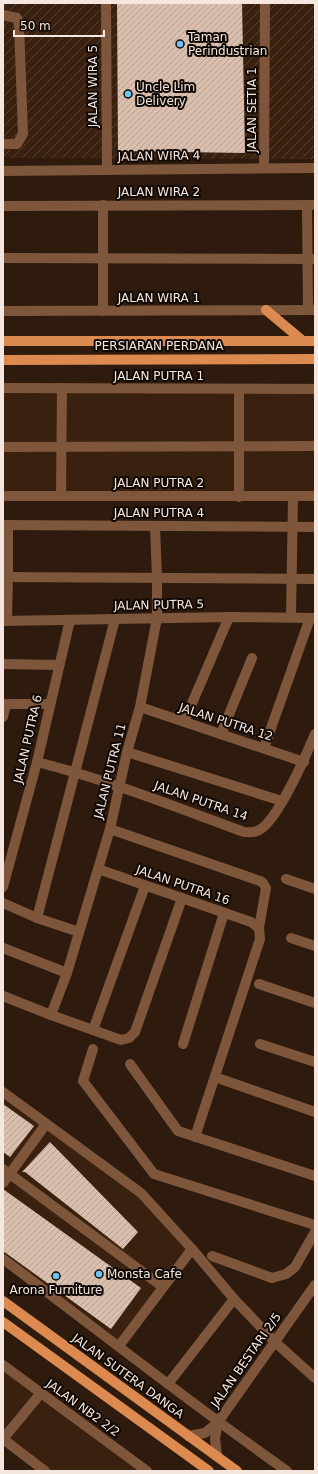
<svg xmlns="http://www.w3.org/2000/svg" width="318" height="1474" font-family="'DejaVu Sans',sans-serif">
	<defs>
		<pattern id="industrial-furrows" width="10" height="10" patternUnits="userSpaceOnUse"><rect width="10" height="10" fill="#3a210f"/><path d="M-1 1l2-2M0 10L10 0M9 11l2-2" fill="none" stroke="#574132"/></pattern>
		<pattern id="building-hatch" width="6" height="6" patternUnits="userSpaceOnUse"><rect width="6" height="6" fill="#dabfae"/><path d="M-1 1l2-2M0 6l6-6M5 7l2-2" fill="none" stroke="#b6a093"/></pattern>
	</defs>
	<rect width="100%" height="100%" fill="#2e1b0d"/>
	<g fill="#3a210f">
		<polygon points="315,383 315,500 3,500 3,384"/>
		<polygon points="3,1097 139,1197 187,1249 118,1340 3,1254"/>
		<polygon points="3,1370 139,1471 52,1471 3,1434"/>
	</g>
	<polygon fill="url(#industrial-furrows)" points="3,3 315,3 315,159 3,158"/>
	<g fill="url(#building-hatch)">
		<polygon points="117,3 242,3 245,153 118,151"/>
		<polygon points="3,1104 34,1126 10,1157 3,1152"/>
		<polygon points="50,1142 138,1232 123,1249 25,1172 22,1172"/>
		<polygon points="3,1189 141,1288 111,1329 3,1251"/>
	</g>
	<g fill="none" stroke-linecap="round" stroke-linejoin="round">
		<g stroke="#7e563b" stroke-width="10">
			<polyline points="106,3 107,170"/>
			<polyline points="3,15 17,18 19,25 23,134 17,144 3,144"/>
			<polyline points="264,168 265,3"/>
			<polyline points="3,171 315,168"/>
			<polyline points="307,205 308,310"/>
			<polyline points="3,206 315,205"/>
			<polyline points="3,258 315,259"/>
			<polyline points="3,311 315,310"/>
			<polyline points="103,311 103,205"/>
			<polyline points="3,388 315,389"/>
			<polyline points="239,389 239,497"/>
			<polyline points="3,447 315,446"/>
			<polyline points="61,495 62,388"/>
			<polyline points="3,496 315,496"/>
			<polyline points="3,525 315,527"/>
			<polyline points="3,577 315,579"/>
			<polyline points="291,617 293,496"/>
			<polyline points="3,621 229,617 315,618"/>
			<polyline points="7,621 8,577 8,525"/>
			<polyline points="3,664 59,665"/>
			<polyline points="3,704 49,704"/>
			<polyline points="140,707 304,762"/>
			<polyline points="3,717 6,704"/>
			<polyline points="184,722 229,617"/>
			<polyline points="221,734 252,658"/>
			<polyline points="264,748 310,618"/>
			<polyline points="127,752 282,801"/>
			<path d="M37 762C108 780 176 807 244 832 248 832 253 833 257 831 276 825 307 753 315 734"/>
			<polyline points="110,829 260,881 263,883 266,888 259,928 260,939 195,1137"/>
			<polyline points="98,869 251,922 259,928"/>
			<polyline points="286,879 315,889"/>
			<polyline points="3,887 37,762 70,620"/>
			<polyline points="3,903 37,918 79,932"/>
			<polyline points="37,918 115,619"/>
			<polyline points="291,938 315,946"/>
			<polyline points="3,948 67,973"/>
			<polyline points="259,984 315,1003"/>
			<polyline points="3,996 51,1015 121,1040 129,1038 135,1032 182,898"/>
			<polyline points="51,1015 67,973 98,869 110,829 127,752 140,707 157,618 157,578 155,526"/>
			<polyline points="93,1030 145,886"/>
			<polyline points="183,1044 224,913"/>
			<polyline points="260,1044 315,1062"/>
			<polyline points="93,1049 83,1081 154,1174 315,1225"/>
			<polyline points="130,1064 178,1131 315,1176"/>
			<polyline points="215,1077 315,1112"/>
			<polyline points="3,1092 141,1193 192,1249 234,1299 275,1342 315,1378"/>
			<polyline points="3,1169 163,1287"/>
			<polyline points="3,1183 46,1124"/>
			<polyline points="212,1256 272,1278 286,1274 295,1267 315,1232"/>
			<path d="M3 1259C98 1330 190 1403 287 1471"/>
			<polyline points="119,1346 192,1249"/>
			<polyline points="3,1365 147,1471"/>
			<polyline points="168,1384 234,1299"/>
			<polyline points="188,1436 205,1433 218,1422 315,1285"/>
			<polyline points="3,1439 41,1393"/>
			<polyline points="3,1439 45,1471"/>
			<polyline points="217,1456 215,1438 218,1422"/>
		</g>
		<g stroke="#dc8a50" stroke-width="10">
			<polyline points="266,310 303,341"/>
			<polyline points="3,341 315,341"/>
			<polyline points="3,360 315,359"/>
			<polyline points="3,1301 237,1471"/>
			<polyline points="3,1322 209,1471"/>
		</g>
	</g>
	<g fill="#6cc3f2" stroke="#100804" stroke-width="1.5">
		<circle cx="180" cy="44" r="4"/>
		<circle cx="128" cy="94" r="4"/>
		<circle cx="99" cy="1274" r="4"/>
		<circle cx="56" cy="1276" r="4"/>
	</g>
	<g text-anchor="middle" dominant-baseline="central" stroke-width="4" stroke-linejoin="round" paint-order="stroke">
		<g font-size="12" fill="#f5e7df" stroke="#100804" text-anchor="start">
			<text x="188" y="37">Taman<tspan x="188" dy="14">Perindustrian</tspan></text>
			<text x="136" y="87">Uncle Lim<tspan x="136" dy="14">Delivery</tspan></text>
			<text x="107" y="1274">Monsta Cafe</text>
			<text x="56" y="1290" text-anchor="middle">Arona Furniture</text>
		</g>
		<g font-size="12" fill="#f5e7df" stroke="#100804">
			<text transform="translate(93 86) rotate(-90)">JALAN WIRA 5</text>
			<text transform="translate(252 110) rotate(-90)">JALAN SETIA 1</text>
			<text transform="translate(159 156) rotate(-1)">JALAN WIRA 4</text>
			<text x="159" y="192">JALAN WIRA 2</text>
			<text x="159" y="298">JALAN WIRA 1</text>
			<text x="159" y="346">PERSIARAN PERDANA</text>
			<text x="159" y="376">JALAN PUTRA 1</text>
			<text x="159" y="483">JALAN PUTRA 2</text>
			<text x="159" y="513">JALAN PUTRA 4</text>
			<text transform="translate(159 605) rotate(-1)">JALAN PUTRA 5</text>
			<text transform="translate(226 722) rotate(18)">JALAN PUTRA 12</text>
			<text transform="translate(28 739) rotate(-77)">JALAN PUTRA 6</text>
			<text transform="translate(110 771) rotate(-76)">JALAN PUTRA 11</text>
			<text transform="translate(201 801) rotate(19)">JALAN PUTRA 14</text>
			<text transform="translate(183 885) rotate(19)">JALAN PUTRA 16</text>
			<text transform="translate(246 1360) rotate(-55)">JALAN BESTARI 2/5</text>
			<text transform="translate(128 1376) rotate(36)">JALAN SUTERA DANGA</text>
			<text transform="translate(83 1408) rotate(36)">JALAN NB2 2/2</text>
		</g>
	</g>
	<rect width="318" height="1474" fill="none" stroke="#f5e7df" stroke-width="8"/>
	<path d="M14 30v6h90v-6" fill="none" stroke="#f5e7df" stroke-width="2"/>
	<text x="20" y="30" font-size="12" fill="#f5e7df" stroke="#100804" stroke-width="3" paint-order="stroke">50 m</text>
</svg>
